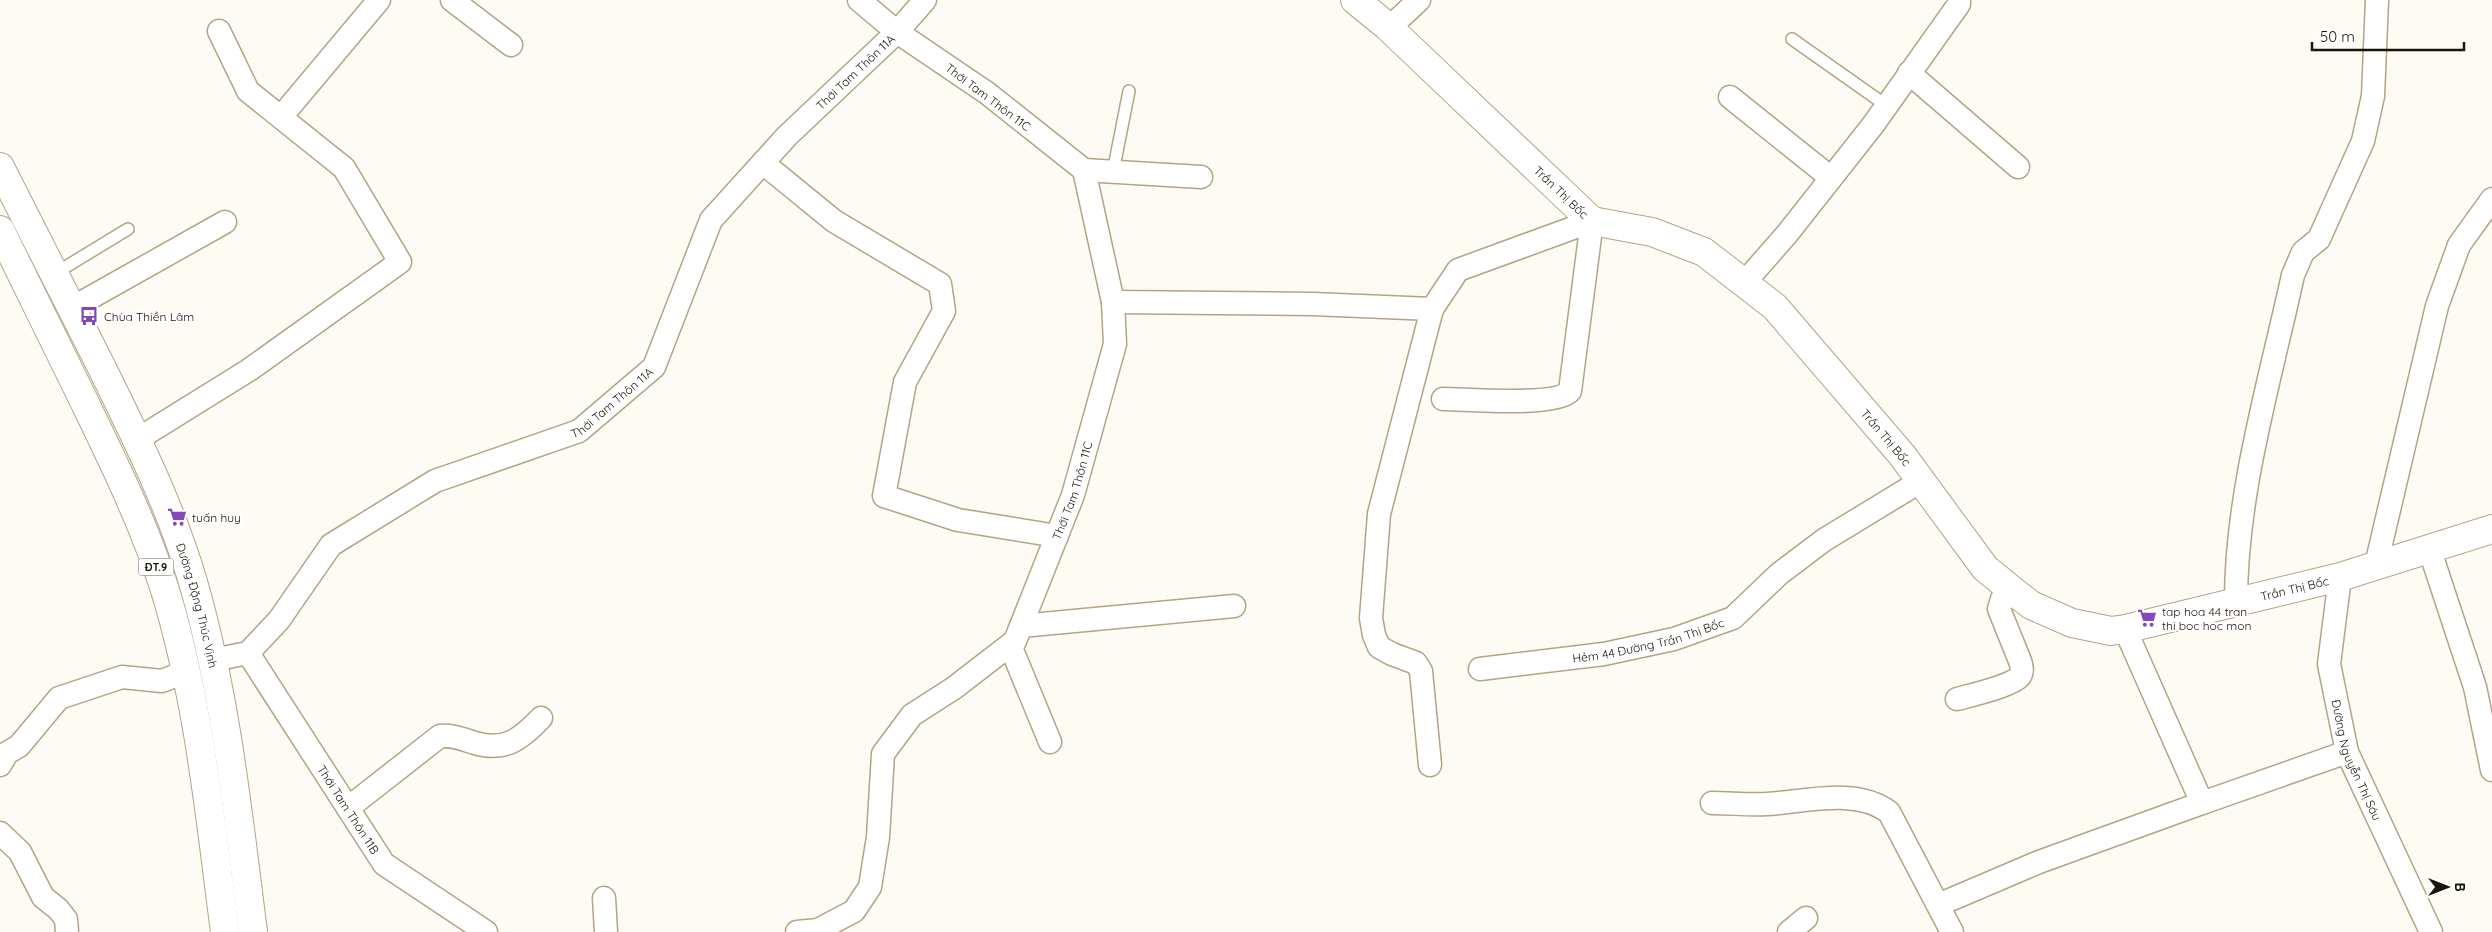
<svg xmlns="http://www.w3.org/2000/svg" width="2492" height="932" font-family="Quicksand,sans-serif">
	<rect width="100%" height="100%" fill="#fefbf4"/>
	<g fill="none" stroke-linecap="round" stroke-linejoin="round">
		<g stroke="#b5a384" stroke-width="14">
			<g id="lane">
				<polyline points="1792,39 1887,106"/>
				<polyline points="1113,172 1129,91"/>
				<polyline points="54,274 128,229"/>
			</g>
		</g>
		<g stroke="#b5a384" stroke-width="25">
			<g id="street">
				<polyline points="452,0 511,45"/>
				<polyline points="1389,28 1419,0"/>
				<polyline points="1909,73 2018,167"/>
				<polyline points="1730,97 1831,178"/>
				<polyline points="281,117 379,0"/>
				<polyline points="763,163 834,221 940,284 944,311 905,382 884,496 958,520 1057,536"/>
				<polyline points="1084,170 1201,177"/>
				<polyline points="1744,283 1787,234 1873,125 1959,4 1959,0"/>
				<polyline points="1113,302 1313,304 1432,309"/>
				<polyline points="72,308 225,222"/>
				<polyline points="138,439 249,370 400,262 344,168 248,91 219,31"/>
				<polyline points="2429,548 2475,687 2492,770"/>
				<polyline points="2376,565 2437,306 2459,245 2492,199"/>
				<path id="s1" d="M2340 577 2329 664 2347 752 2431 932"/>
				<path d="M2236 601C2236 493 2270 381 2293 275L2303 252 2319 239 2363 141 2373 96 2377 0"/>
				<polyline points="1021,626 1234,606"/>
				<polyline points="1010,645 1050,742"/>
				<path id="s2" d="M248 653 384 864 486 932"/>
				<path id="s3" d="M213 660 248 653 279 620 331 545 435 481 579 431 654 367 711 220 787 136 897 32 925 0"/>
				<path id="s4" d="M1480 669 1604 654 1674 639 1733 618 1779 574 1824 540 1921 481"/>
				<path d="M1957 699C1968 696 2015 685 2020 676 2023 671 2022 666 2020 661L1999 609 2002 599 2013 591"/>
				<polyline points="0,765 7,753 19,746 59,698 122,677 162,681 187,671"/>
				<path d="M1430 765 1421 671 1416 663 1392 654 1379 647 1374 635 1371 618 1379 514 1432 309 1458 270 1592 221 1570 391C1556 407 1467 399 1443 399"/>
				<path d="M1712 803C1730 803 1749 805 1767 804 1805 802 1856 787 1889 812L1952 932"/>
				<polyline points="2202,803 2347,752"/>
				<path d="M348 808 440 736C453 735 462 739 475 743 505 752 521 739 541 718"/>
				<polyline points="0,833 20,852 43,897 58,909 66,919 67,932"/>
				<polyline points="604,898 606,932"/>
				<polyline points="1938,905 2039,862 2202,803 2125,629"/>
				<path id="s5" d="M797 932 818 930 854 911 870 887 878 837 883 754 912 715 954 688 1015 641 1073 495 1115 344 1113 302 1084 170 987 93 897 32 859 0"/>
				<polyline points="1789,932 1806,918"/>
			</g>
		</g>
		<g stroke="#b5a384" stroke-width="30">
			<g id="secondary">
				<path id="s6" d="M1355 0 1387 26 1592 221 1652 232 1704 252 1775 307 1902 455 1985 568 2013 591 2031 605 2072 623 2111 631 2125 629 2340 577 2492 529"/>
			</g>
		</g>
		<g stroke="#b5a384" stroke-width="30">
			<g id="primary">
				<path id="s7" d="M0 167C34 234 68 301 102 368 136 437 171 507 193 582 226 696 238 814 253 932"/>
				<path d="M0 230C28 286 55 343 83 399 113 461 144 524 165 590 199 701 210 817 225 932"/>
			</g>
		</g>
		<use href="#lane" stroke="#fff" stroke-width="11"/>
		<use href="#street" stroke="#fff" stroke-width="22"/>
		<use href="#secondary" stroke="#fff" stroke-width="28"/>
		<use href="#primary" stroke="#fff" stroke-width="28"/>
	</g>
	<defs>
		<g id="bus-bare" transform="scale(1.5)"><path d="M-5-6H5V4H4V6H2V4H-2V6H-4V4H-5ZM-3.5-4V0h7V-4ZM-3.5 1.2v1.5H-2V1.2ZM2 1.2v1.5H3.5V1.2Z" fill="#8447bc" stroke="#fff" stroke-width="2.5" paint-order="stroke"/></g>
		<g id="supermarket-bare" transform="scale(1.5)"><path d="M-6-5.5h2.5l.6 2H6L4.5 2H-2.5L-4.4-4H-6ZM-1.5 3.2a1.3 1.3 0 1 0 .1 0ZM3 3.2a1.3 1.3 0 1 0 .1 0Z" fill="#8447bc" stroke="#fff" stroke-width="2.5" paint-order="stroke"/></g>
	</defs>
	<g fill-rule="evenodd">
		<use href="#bus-bare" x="89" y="316"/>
		<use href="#supermarket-bare" x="177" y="517"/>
		<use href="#supermarket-bare" x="2147" y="618"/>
	</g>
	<g text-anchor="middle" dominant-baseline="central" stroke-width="4" stroke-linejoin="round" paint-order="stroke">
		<rect fill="#fff" stroke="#5f5a51" stroke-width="1" x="138.5" y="558.5" width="35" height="17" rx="4"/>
		<g font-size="11" font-weight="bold" fill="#1a1307">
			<text x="156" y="567">ĐT.9</text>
		</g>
		<g font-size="12" fill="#1a1307" stroke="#fff">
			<text stroke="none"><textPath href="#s3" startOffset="910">Thới Tam Thôn 11A</textPath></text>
			<text transform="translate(988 97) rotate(37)">Thới Tam Thôn 11C</text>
			<text stroke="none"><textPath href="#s6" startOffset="282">Trần Thị Bốc</textPath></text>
			<text stroke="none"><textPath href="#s3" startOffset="490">Thới Tam Thôn 11A</textPath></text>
			<text stroke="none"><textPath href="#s6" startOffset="702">Trần Thị Bốc</textPath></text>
			<text stroke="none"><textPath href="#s5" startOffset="561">Thới Tam Thôn 11C</textPath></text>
			<text stroke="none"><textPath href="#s6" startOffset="1198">Trần Thị Bốc</textPath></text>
			<text stroke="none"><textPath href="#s7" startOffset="482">Đường Đặng Thúc Vịnh</textPath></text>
			<text stroke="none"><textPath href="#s4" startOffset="171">Hẻm 44 Đường Trần Thị Bốc</textPath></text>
			<text stroke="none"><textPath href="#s1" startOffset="188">Đường Nguyễn Thị Sáu</textPath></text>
			<text stroke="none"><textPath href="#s2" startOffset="186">Thới Tam Thôn 11B</textPath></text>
		</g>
		<g font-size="12" fill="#1a1307" stroke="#fff" text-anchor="start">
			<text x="104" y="316">Chùa Thiền Lâm</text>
			<text x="192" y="517">tuấn huy</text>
			<text x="2162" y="611">tap hoa 44 tran<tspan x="2162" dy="14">thi boc hoc mon</tspan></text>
		</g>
	</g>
	<g transform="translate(2447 887) rotate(90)" stroke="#ffffff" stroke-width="4" paint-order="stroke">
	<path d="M0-4L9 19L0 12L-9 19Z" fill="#1a1307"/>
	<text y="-8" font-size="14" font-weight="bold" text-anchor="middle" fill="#1a1307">B</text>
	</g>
	<path d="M2312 42v8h152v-8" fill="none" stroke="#1a1307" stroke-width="2.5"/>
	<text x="2320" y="42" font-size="15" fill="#1a1307" stroke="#ffffff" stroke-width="4" paint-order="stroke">50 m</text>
</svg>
